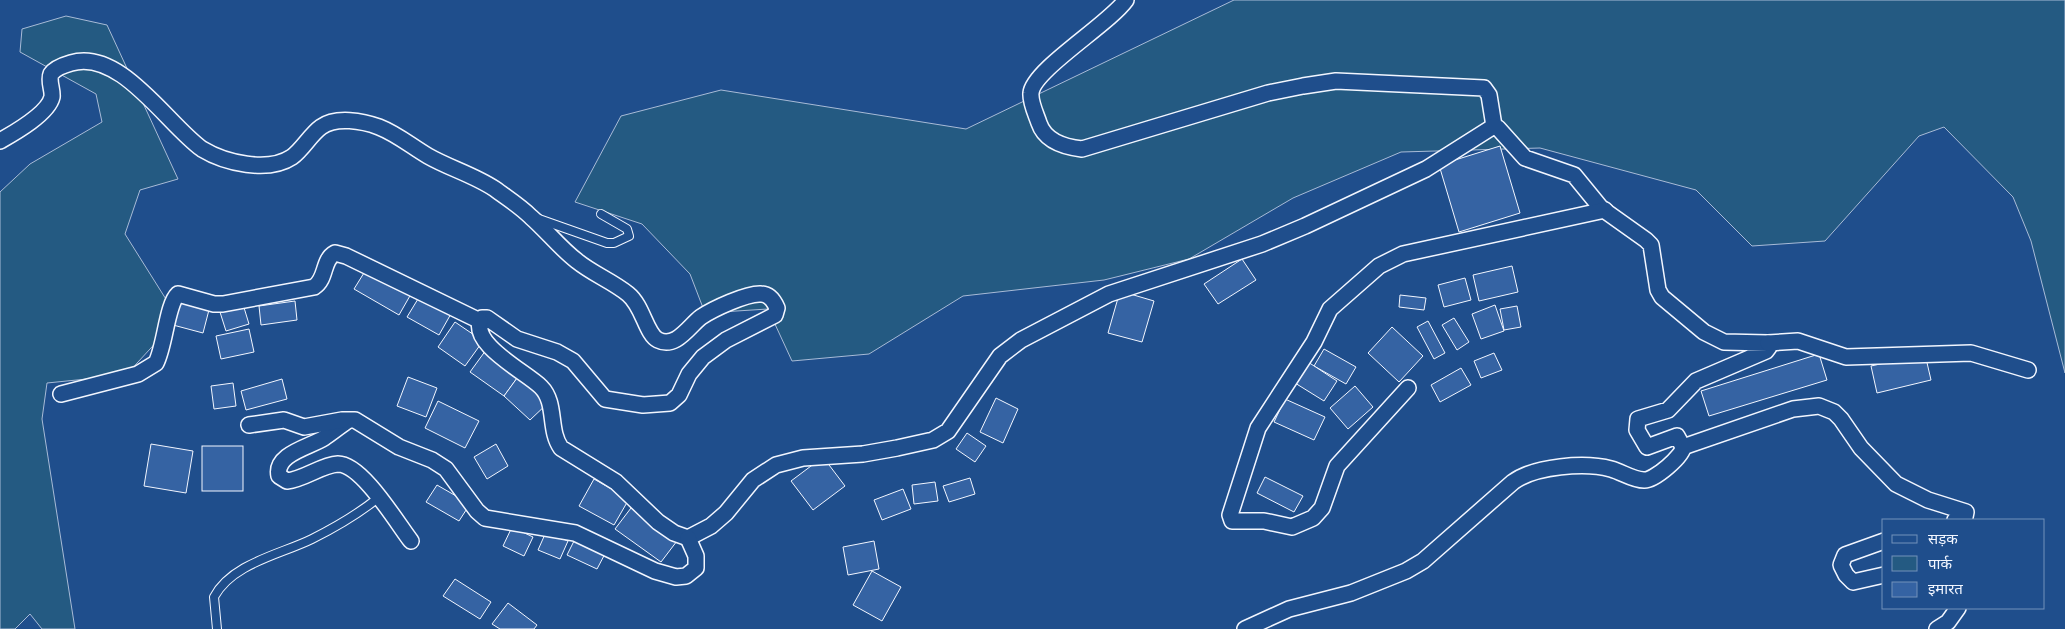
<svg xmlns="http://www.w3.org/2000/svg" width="2065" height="629" font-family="'Exo 2','Noto Sans Devanagari',sans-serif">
	<rect width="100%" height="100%" fill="#1f4e8c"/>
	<g fill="#245a82" stroke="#a8bbd7">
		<polygon points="1234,0 2065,0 2065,373 2031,241 2013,197 1944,127 1919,136 1825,241 1752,246 1696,190 1540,148 1401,152 1293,198 1189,259 1104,280 963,296 869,354 792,361 768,309 705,313 690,274 642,224 575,202 621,116 721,90 966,129"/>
		<polygon points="66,16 107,25 178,179 140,190 125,234 169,304 162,336 126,375 47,383 42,419 75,629 42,629 30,614 15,629 0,629 0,192 30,164 102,122 96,94 20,52 22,29"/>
	</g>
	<g fill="#3563a3" stroke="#f2f6ff">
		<polygon points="1500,146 1520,213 1459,232 1439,165"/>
		<polygon points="1242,259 1256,280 1218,304 1204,284"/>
		<polygon points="1512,266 1518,292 1479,301 1473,275"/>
		<polygon points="367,268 411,294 399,315 354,289"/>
		<polygon points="1465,278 1471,300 1444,307 1438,285"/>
		<polygon points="1120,291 1154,301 1142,342 1108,333"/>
		<polygon points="421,294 452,312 439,335 407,317"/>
		<polygon points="1400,295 1426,298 1424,310 1399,307"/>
		<polygon points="180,299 210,306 203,333 173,325"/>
		<polygon points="242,301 249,324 226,331 219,309"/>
		<polygon points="295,301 297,320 261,325 259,306"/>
		<polygon points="1495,305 1504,331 1481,339 1472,314"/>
		<polygon points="1517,306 1521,327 1504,330 1500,309"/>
		<polygon points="1454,318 1469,342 1457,350 1442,325"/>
		<polygon points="1428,321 1445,353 1434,359 1417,327"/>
		<polygon points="455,322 483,341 465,366 438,347"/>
		<polygon points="1392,327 1423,356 1399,382 1368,353"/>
		<polygon points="249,329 254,352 221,359 216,336"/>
		<polygon points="1324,349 1356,367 1346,384 1314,366"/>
		<polygon points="486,350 520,374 504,396 470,372"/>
		<polygon points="1494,353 1502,370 1481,378 1474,361"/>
		<polygon points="1819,354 1827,380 1709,416 1701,391"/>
		<polygon points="1925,354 1931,380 1877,393 1871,366"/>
		<polygon points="1308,362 1337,381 1324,401 1295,383"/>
		<polygon points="1461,368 1471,385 1440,402 1431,385"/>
		<polygon points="520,374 549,402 530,420 504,396"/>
		<polygon points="408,377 437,388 426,417 397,406"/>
		<polygon points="282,379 287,399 246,410 241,391"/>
		<polygon points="233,383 236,406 214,409 211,386"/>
		<polygon points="1355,386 1373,407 1348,429 1330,408"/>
		<polygon points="996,398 1018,409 1003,443 980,432"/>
		<polygon points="1285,399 1325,417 1314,440 1274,422"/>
		<polygon points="438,401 479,421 465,448 425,428"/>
		<polygon points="967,433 986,446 975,462 956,449"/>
		<polygon points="151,444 193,451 186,493 144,486"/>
		<polygon points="496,444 508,466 487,479 474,457"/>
		<rect x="202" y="446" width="41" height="45"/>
		<polygon points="823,457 845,486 813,510 791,481"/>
		<polygon points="1265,477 1303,496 1294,512 1257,493"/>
		<polygon points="970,478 975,494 949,502 943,486"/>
		<polygon points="594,479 629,499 614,525 579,506"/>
		<polygon points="935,482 938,501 914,504 912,485"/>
		<polygon points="437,485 470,504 459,521 426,502"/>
		<polygon points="903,489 911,509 882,520 874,500"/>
		<polygon points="631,508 677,541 661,562 615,529"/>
		<polygon points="512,527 533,537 524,556 503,546"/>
		<polygon points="546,532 568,541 560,559 538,550"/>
		<polygon points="577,535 607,550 597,569 567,555"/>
		<polygon points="874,541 879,569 848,575 843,547"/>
		<polygon points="872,571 901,587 882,621 853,605"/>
		<polygon points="455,579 491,602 480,619 443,596"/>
		<polygon points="508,603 537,625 534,629 500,629 492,624"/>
	</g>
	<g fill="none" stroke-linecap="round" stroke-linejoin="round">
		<g stroke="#f2f6ff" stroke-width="10">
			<g id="service">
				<polyline points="539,219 607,243 614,243 629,236 627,229 601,214"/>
				<path d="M217 629 214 597C232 563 282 554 312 539 336 527 358 514 378 498"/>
			</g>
		</g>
		<g stroke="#f2f6ff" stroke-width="18">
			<g id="minor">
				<path d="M1126 0C1109 24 1033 70 1031 93 1030 102 1036 114 1039 123 1045 141 1064 147 1082 149L1268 93 1303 86 1336 81 1484 88 1489 95 1494 126"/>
				<path d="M0 141C14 133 48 114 52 97 53 90 48 81 51 74 55 68 64 65 71 63 120 48 167 124 202 149 225 163 268 173 292 157 303 149 310 135 321 127 336 116 363 121 379 127 397 134 411 146 428 156 449 168 474 175 495 189 507 198 520 206 531 217 547 231 560 248 577 261 593 274 612 281 628 294 643 306 646 334 658 340 676 349 689 326 701 317 713 309 747 293 761 294 769 294 774 301 777 308L775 315 726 340 703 357 689 374 679 395 670 403 643 405 605 399 573 361 557 352 517 339 487 318H482C467 343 526 372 541 387 557 403 548 430 561 448L616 482 658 522 674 533 688 538 711 526 726 513 753 480 776 465 803 458 863 454 897 448 933 440 948 431 1000 356 1021 340 1109 294 1262 244 1305 226 1426 169 1494 126 1498 128 1525 158 1574 175 1601 208 1646 240 1651 245 1658 290 1662 297 1704 332 1724 342 1768 343 1769 347 1766 351 1696 381 1668 410 1638 419 1637 430 1647 447 1677 436 1683 447C1684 455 1654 481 1644 480 1633 480 1622 472 1611 469 1585 462 1535 466 1513 482L1423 561 1406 571 1351 593 1289 609 1245 629"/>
				<polyline points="1768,343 1798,341 1846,357 1971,353 2028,370"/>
				<polyline points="1408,388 1337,466 1322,508 1313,518 1292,527 1264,521 1232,521 1230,515 1258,428 1314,342 1330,309 1379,266 1403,254 1605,210"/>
				<path d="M61 394 138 374 156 363C165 346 167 304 178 294L214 304H223L314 287C327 279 322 260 335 253L346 256 480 321"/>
				<path d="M346 422C339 427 331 433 324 438 310 447 274 454 279 476L287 481C305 479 321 465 338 464 362 464 397 523 411 541"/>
				<polyline points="249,425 284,420 304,427 342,420 355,420 399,447 432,460 446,469 477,511 485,518 575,533 655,571 676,577 686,576 696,568 696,556 688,538"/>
				<polyline points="1683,447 1793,409 1819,406 1834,412 1841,419 1861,448 1896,484 1928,500 1966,512 1965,517 1955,520"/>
				<polyline points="1884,541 1845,555 1841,565 1846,575 1853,582 1884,575"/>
				<polyline points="1937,629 1948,622 1958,608"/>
			</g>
		</g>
		<use href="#service" stroke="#1f4e8c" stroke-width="8"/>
		<use href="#minor" stroke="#1f4e8c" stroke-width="15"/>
	</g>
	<rect x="1882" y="519" width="162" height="90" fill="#1f4e8c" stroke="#7391ba"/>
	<rect x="1892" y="535" width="25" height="8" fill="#1f4e8c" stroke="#7391ba"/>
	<text x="1928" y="544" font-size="15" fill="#f2f6ff">सड़क</text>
	<rect x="1892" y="556" width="25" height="15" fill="#245a82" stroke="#7391ba"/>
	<text x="1928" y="569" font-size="15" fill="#f2f6ff">पार्क</text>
	<rect x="1892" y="582" width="25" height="15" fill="#3563a3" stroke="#7391ba"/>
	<text x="1928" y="594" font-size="15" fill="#f2f6ff">इमारत</text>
</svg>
